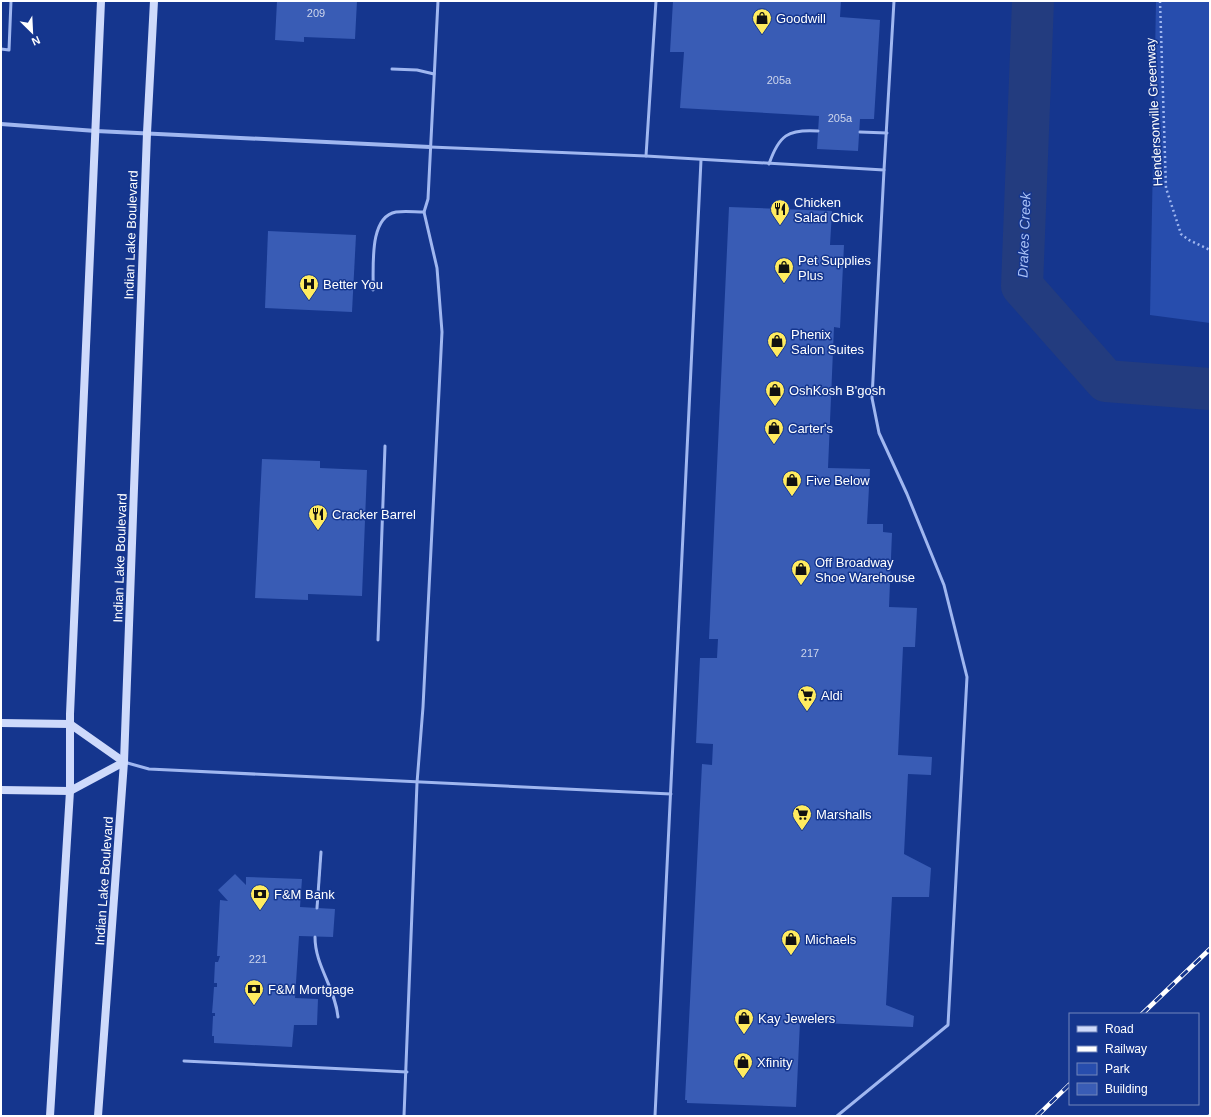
<svg xmlns="http://www.w3.org/2000/svg" width="1211" height="1117" font-family="Helvetica,sans-serif">
	<rect width="100%" height="100%" fill="#15368e"/>
	<polygon fill="#274dad" points="1156,1 1210,1 1210,323 1150,315"/>
	<g fill="none" stroke-linecap="round" stroke-linejoin="round">
		<polyline stroke="#233c7f" stroke-width="42" points="1033,1 1022,286 1106,381 1210,389"/>
	</g>
	<g fill="#395cb5">
		<polygon points="277,1 357,1 355,39 304,37 304,42 275,40"/>
		<polygon points="673,1 841,1 840,17 880,20 874,119 860,119 858,151 817,149 819,116 680,108 684,52 670,52"/>
		<polygon points="729,207 832,211 830,245 844,245 840,328 834,327 828,468 870,469 867,524 883,524 883,532 892,533 889,607 917,608 915,647 903,647 898,755 932,757 931,775 908,774 904,854 931,868 929,897 892,897 886,1005 914,1016 913,1027 800,1022 796,1107 687,1103 687,1100 685,1100 702,764 712,765 713,744 696,743 700,658 717,658 718,639 709,639"/>
		<polygon points="268,231 356,235 352,312 265,308"/>
		<polygon points="262,459 320,461 320,468 367,470 362,596 308,594 308,600 255,598"/>
		<polygon points="235,874 246,885 246,877 302,879 300,907 335,909 333,937 299,936 295,998 318,999 317,1025 294,1025 292,1047 214,1043 214,1036 212,1036 213,1016 215,1016 215,1013 212,1013 213,1001 214,987 217,987 217,983 214,983 215,962 218,962 220,956 217,956 220,900 228,901 218,890"/>
	</g>
	<g fill="none" stroke-linecap="round" stroke-linejoin="round">
		<g stroke="#a0b7f0" stroke-width="2.5" stroke-dasharray="2 3" stroke-linecap="butt">
			<polyline points="1160,1 1166,188 1181,234 1189,240 1210,250"/>
			<polyline points="1208,1116 1210,1115"/>
		</g>
		<g stroke="#a0b7f0" stroke-width="3">
			<polyline points="1,49 9,50 11,1"/>
			<polyline points="392,69 417,70 434,74"/>
			<polyline points="860,132 887,133"/>
			<polyline points="430,147 646,156 884,170 872,398 879,433 907,494 944,585 967,677 948,1025 837,1116"/>
			<polyline points="646,156 656,1"/>
			<path d="M769 164C779 135 788 129 818 131"/>
			<polyline points="884,170 894,1"/>
			<path d="M373 290C374 269 368 217 396 212 405 211 415 212 424 212"/>
			<polyline points="378,640 385,446"/>
			<polyline points="124,762 149,769 671,794"/>
			<polyline points="317,908 321,852"/>
			<path d="M315 937C315 966 335 987 338 1017"/>
			<polyline points="184,1061 407,1072"/>
			<polyline points="404,1116 417,783 423,707 442,332 437,268 424,212 428,199 438,1"/>
			<polyline points="655,1116 701,160"/>
		</g>
		<polyline stroke="#a0b7f0" stroke-width="4" points="1,124 96,131 430,147"/>
		<g stroke="#cedafb" stroke-width="8">
			<polyline points="1,723 70,724 124,762"/>
			<polyline points="1,790 70,791 124,762"/>
			<polyline points="50,1116 70,791 70,714 101,1"/>
			<polyline points="98,1116 124,762 147,133 154,1"/>
		</g>
		<g stroke="#fff" stroke-width="4.5">
			<g id="rail">
				<polyline points="1142,1014 1210,949"/>
				<polyline points="1037,1116 1070,1084"/>
			</g>
		</g>
		<use href="#rail" stroke="#15368e" stroke-width="3" stroke-dasharray="9" stroke-linecap="butt"/>
	</g>
	<defs>
		<g id="shop-pin" transform="scale(1)"><path d="M0 17L-7.5 6A9.5 9.5 0 1 1 7.5 6Z" fill="#ffeb5f" stroke="#15368e"/><path d="M-5-2.5h2.3a2.7 3.5 0 0 1 5.4 0H5L5.5 6h-11ZM-1.5-2.5h3a1.5 2.3 0 0 0-3 0Z" fill="#111"/></g>
		<g id="restaurant-pin" transform="scale(1)"><path d="M0 17L-7.5 6A9.5 9.5 0 1 1 7.5 6Z" fill="#ffeb5f" stroke="#15368e"/><path d="M-5-6h1v4h1v-4h1v4h1v-4h1v5L-1.5 .5V6h-2V.5L-5-1ZM5-6V6H3V1.5H1.5Q1.5-4 5-6Z" fill="#111"/></g>
		<g id="hospital-pin" transform="scale(1)"><path d="M0 17L-7.5 6A9.5 9.5 0 1 1 7.5 6Z" fill="#ffeb5f" stroke="#15368e"/><path d="M-5-5h3v3.5h4V-5h3V5h-3V1.5h-4V5h-3Z" fill="#111"/></g>
		<g id="supermarket-pin" transform="scale(1)"><path d="M0 17L-7.5 6A9.5 9.5 0 1 1 7.5 6Z" fill="#ffeb5f" stroke="#15368e"/><path d="M-6-5.5h2.5l.6 2H6L4.5 2H-2.5L-4.4-4H-6ZM-1.5 3.2a1.3 1.3 0 1 0 .1 0ZM3 3.2a1.3 1.3 0 1 0 .1 0Z" fill="#111"/></g>
		<g id="bank-pin" transform="scale(1)"><path d="M0 17L-7.5 6A9.5 9.5 0 1 1 7.5 6Z" fill="#ffeb5f" stroke="#15368e"/><path d="M-6-4H6V4H-6ZM0-2.3a2.3 2.3 0 1 0 0 4.6a2.3 2.3 0 1 0 0-4.6Z" fill="#111"/></g>
	</defs>
	<g fill-rule="evenodd">
		<use href="#shop-pin" x="762" y="18"/>
		<use href="#restaurant-pin" x="780" y="209"/>
		<use href="#shop-pin" x="784" y="267"/>
		<use href="#hospital-pin" x="309" y="284"/>
		<use href="#shop-pin" x="777" y="341"/>
		<use href="#shop-pin" x="775" y="390"/>
		<use href="#shop-pin" x="774" y="428"/>
		<use href="#shop-pin" x="792" y="480"/>
		<use href="#restaurant-pin" x="318" y="514"/>
		<use href="#shop-pin" x="801" y="569"/>
		<use href="#supermarket-pin" x="807" y="695"/>
		<use href="#supermarket-pin" x="802" y="814"/>
		<use href="#bank-pin" x="260" y="894"/>
		<use href="#shop-pin" x="791" y="939"/>
		<use href="#bank-pin" x="254" y="989"/>
		<use href="#shop-pin" x="744" y="1018"/>
		<use href="#shop-pin" x="743" y="1062"/>
	</g>
	<g text-anchor="middle" dominant-baseline="central" stroke-width="3" stroke-linejoin="round" paint-order="stroke">
		<g font-size="11" fill="#ced6ec">
			<text x="316" y="13">209</text>
			<text x="779" y="80">205a</text>
			<text x="840" y="118">205a</text>
			<text x="810" y="653">217</text>
			<text x="258" y="959">221</text>
		</g>
		<g font-size="13" fill="#fff" stroke="#15368e" text-anchor="start">
			<text x="776" y="18">Goodwill</text>
			<text x="794" y="202">Chicken<tspan x="794" dy="15">Salad Chick</tspan></text>
			<text x="798" y="260">Pet Supplies<tspan x="798" dy="15">Plus</tspan></text>
			<text x="323" y="284">Better You</text>
			<text x="791" y="334">Phenix<tspan x="791" dy="15">Salon Suites</tspan></text>
			<text x="789" y="390">OshKosh B'gosh</text>
			<text x="788" y="428">Carter's</text>
			<text x="806" y="480">Five Below</text>
			<text x="332" y="514">Cracker Barrel</text>
			<text x="815" y="562">Off Broadway<tspan x="815" dy="15">Shoe Warehouse</tspan></text>
			<text x="821" y="695">Aldi</text>
			<text x="816" y="814">Marshalls</text>
			<text x="274" y="894">F&amp;M Bank</text>
			<text x="805" y="939">Michaels</text>
			<text x="268" y="989">F&amp;M Mortgage</text>
			<text x="758" y="1018">Kay Jewelers</text>
			<text x="757" y="1062">Xfinity</text>
		</g>
		<g font-size="13" fill="#fff" stroke="#15368e">
			<text transform="translate(1154 112) rotate(-93)">Hendersonville Greenway</text>
			<text transform="translate(131 235) rotate(-88)">Indian Lake Boulevard</text>
			<text transform="translate(120 558) rotate(-88)">Indian Lake Boulevard</text>
			<text transform="translate(104 881) rotate(-86)">Indian Lake Boulevard</text>
		</g>
		<g font-size="14" font-style="italic" fill="#abc2f7" stroke="#15368e">
			<text transform="translate(1024 235) rotate(-88)">Drakes Creek</text>
		</g>
	</g>
	<rect width="1211" height="1117" fill="none" stroke="#ffffff" stroke-width="4"/>
	<rect x="1069" y="1013" width="130" height="92" fill="#15368e" stroke="#7386bb"/>
	<rect x="1077" y="1026" width="20" height="6" fill="#cedafb" stroke="#7386bb"/>
	<text x="1105" y="1033" font-size="12" fill="#ffffff">Road</text>
	<rect x="1077" y="1046" width="20" height="6" fill="#ffffff" stroke="#7386bb"/>
	<text x="1105" y="1053" font-size="12" fill="#ffffff">Railway</text>
	<rect x="1077" y="1063" width="20" height="12" fill="#274dad" stroke="#7386bb"/>
	<text x="1105" y="1073" font-size="12" fill="#ffffff">Park</text>
	<rect x="1077" y="1083" width="20" height="12" fill="#395cb5" stroke="#7386bb"/>
	<text x="1105" y="1093" font-size="12" fill="#ffffff">Building</text>
	<g transform="translate(32 32) rotate(156)" stroke="#15368e" stroke-width="3" paint-order="stroke">
	<path d="M0-3L7 15L0 10L-7 15Z" fill="#ffffff"/>
	<text y="-6" font-size="11" font-weight="bold" text-anchor="middle" fill="#ffffff">N</text>
	</g>
</svg>
